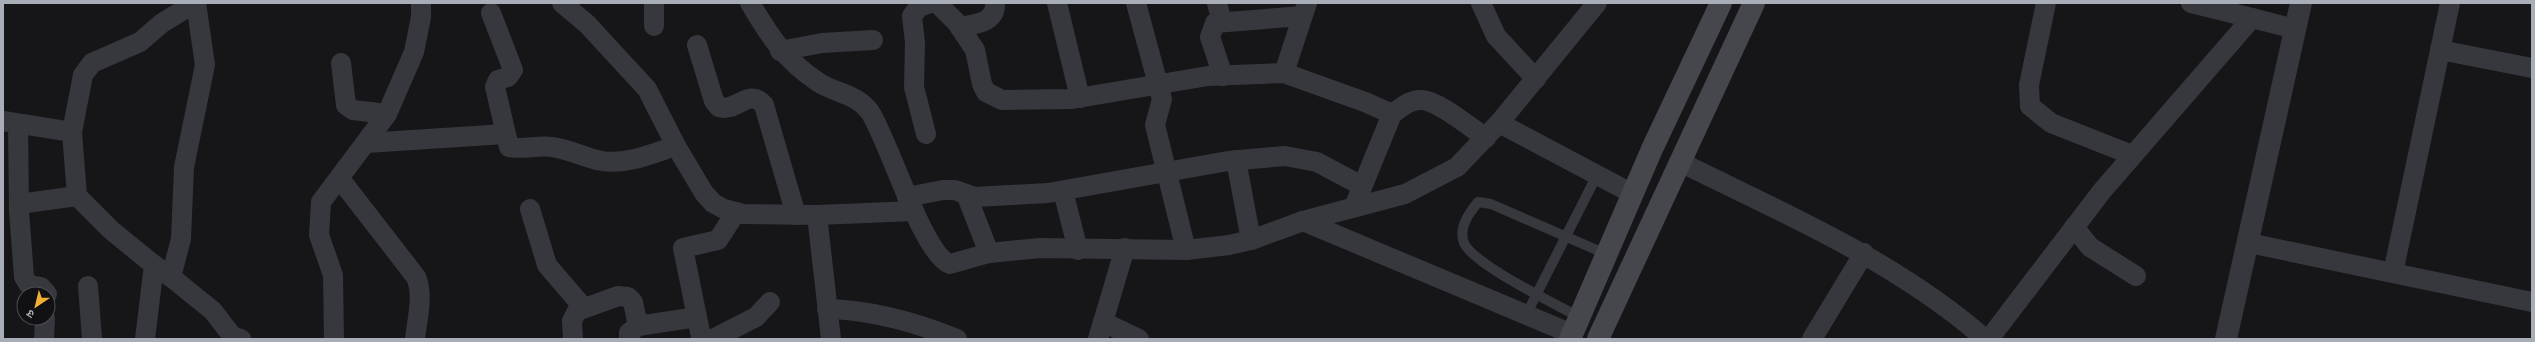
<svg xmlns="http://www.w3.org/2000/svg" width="2535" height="342" font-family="Signika,'Noto Sans Devanagari',sans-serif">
	<rect width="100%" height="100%" fill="#161618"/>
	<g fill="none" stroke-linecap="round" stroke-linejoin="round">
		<g stroke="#37383d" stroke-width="10">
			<polyline points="1526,315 1597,175"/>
			<path d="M1579 317C1556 304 1474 265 1464 243 1458 228 1469 213 1478 202L1491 204 1606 254"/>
		</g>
		<g stroke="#37383d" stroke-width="20">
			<polyline points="562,3 587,24 647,89 676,146 704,193 713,203 724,209 743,214 817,215 914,211"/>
			<polyline points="654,3 654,26"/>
			<path d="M750 3C770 37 785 60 818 82 836 94 856 93 870 112 888 139 923 255 950 264L989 253 1040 248 1186 250 1229 245 1251 240 1303 221 1405 194 1457 167 1499 123 1597 3"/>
			<polyline points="937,3 957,23 975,50 982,84 986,92 1002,100 1072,99 1208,76 1284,73 1365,102 1392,114 1354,207"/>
			<polyline points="1057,3 1080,98"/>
			<polyline points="1136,3 1162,99 1155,125 1186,250"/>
			<polyline points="1217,3 1222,22"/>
			<polyline points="1481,3 1496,36 1536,79"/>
			<polyline points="2046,3 2029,85 2030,106 2051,123 2132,155"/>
			<polyline points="2191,3 2252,18"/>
			<path d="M491 13 513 70 508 77 498 80 495 87 509 147C523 150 537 145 552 147 569 149 585 158 602 161 627 165 653 153 676 146"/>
			<path d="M960 27C975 24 996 23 995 3"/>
			<path d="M697 45 714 101 719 107C736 113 749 87 764 105L796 215"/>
			<polyline points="2440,50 2532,68"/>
			<polyline points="780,51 822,43 873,40"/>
			<polyline points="341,63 346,105 353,110 387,114"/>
			<polyline points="1284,73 1307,3"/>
			<polyline points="1223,76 1210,37 1215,23 1302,16"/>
			<path d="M1392 114C1401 108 1410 99 1422 100 1439 101 1471 128 1486 138"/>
			<polyline points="3,121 72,132"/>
			<polyline points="1499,123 1633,194"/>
			<polyline points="18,124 19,211 24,277 29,285 41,287 47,294"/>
			<polyline points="926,134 914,87 915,43 912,16 919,7 930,3"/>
			<polyline points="366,143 505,134"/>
			<polyline points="1236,160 1251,240"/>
			<path d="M1680 162C1785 214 1896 261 1985 339"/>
			<path d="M340 179 416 277C424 296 417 319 415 339"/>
			<polyline points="1063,191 1078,250"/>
			<polyline points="966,194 989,253"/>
			<polyline points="907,197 943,190 955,190 974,197 1048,193 1228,161 1285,156 1317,162 1362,186"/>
			<polyline points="19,204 77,196"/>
			<polyline points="530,209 547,265 583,307"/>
			<polyline points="817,215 831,339"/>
			<polyline points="1303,221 1572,334"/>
			<polyline points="2074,227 2090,247 2136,276"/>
			<polyline points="2249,243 2532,302"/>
			<polyline points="154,265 171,277 181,239 184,167 205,65 196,3"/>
			<polyline points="2393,273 2450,3"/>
			<polyline points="171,277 213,311 233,337 241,339"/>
			<polyline points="88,286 92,339"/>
			<path d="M827 309C873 310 915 322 957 339"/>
			<polyline points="1103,322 1139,339"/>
			<polyline points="44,339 45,318"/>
			<polyline points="145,339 154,265 111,230 77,196 72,132 83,75 92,63 140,42 162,23 195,3"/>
			<polyline points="334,339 333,275 319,235 321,202 387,114 414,52 421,17 421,3"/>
			<polyline points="573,339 572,321 577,311 618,296 628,297 633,302 638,326"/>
			<polyline points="629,339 629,333 638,326 697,317"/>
			<polyline points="704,339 701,337 683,248 718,240 736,212"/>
			<polyline points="713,339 756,317 770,302"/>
			<polyline points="1098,339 1125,248"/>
			<polyline points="1812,339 1864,253"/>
			<polyline points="1989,339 2102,191 2252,18 2295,29"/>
		</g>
		<polyline stroke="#37383d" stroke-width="22" points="2226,339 2301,3"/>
		<g stroke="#45474d" stroke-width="22">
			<polyline points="1570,339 1652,149 1721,3"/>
			<polyline points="1598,339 1754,3"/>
		</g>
	</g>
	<rect width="2535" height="342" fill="none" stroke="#a8adb8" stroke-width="8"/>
	<g transform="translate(36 306) rotate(215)"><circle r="19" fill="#111113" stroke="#4d4f55"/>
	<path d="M0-3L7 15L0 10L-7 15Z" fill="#f2b134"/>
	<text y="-6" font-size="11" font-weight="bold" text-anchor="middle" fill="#a8adb8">उ</text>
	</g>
</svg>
